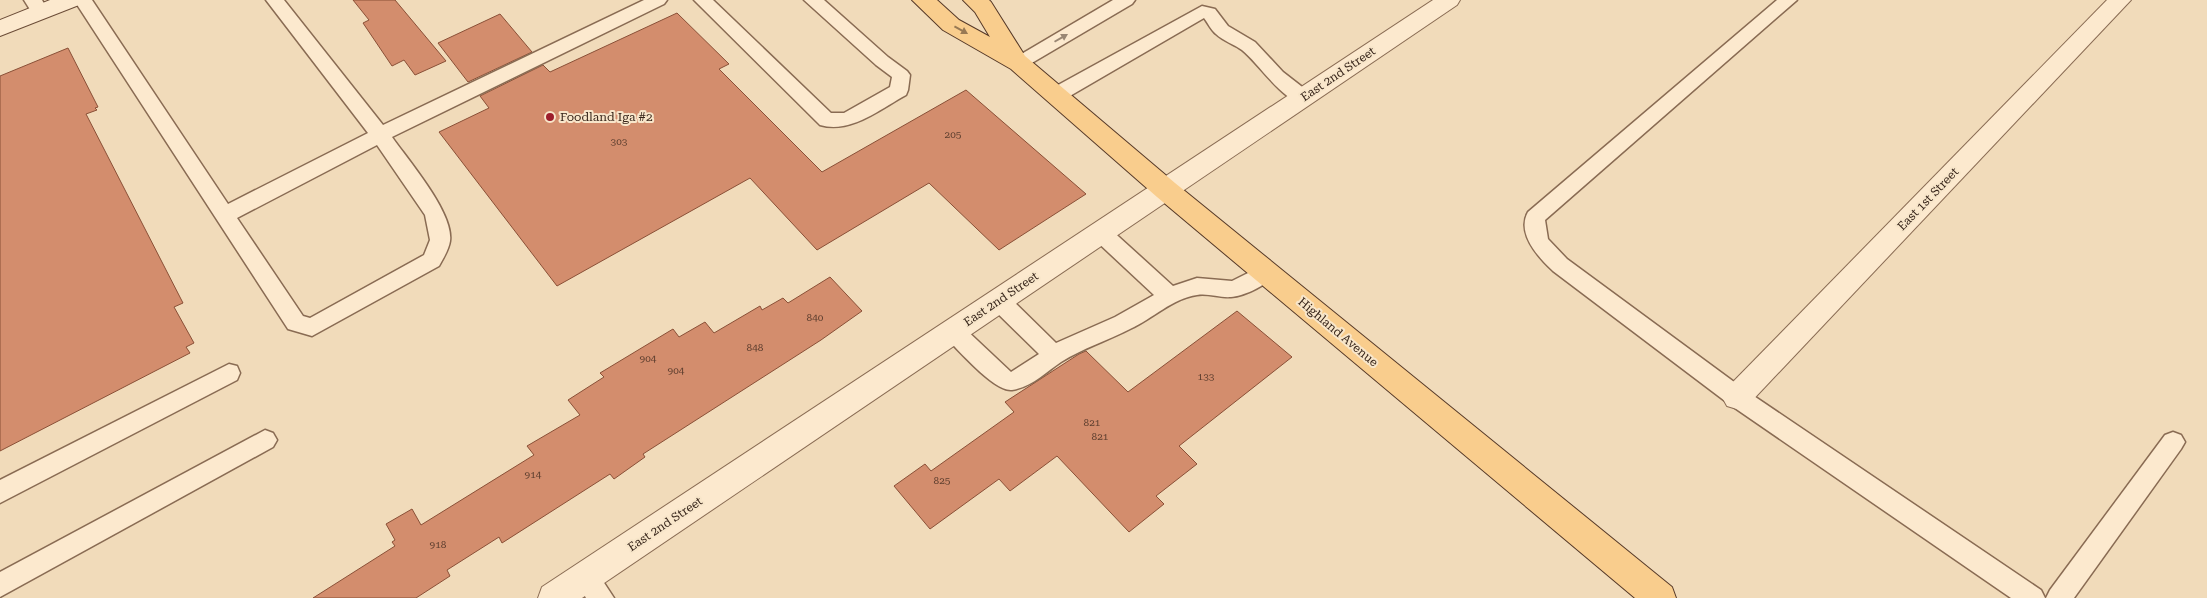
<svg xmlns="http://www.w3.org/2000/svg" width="2207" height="598" font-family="'Roboto Serif',serif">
	<rect width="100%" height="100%" fill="#f1dbba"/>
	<g fill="#d38d6d" stroke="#8a5037">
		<polygon points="353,0 395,0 446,61 415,75 404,60 392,66 363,23 369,20"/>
		<polygon points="677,13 729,64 719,69 822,172 966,90 1086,194 999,250 929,183 817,250 750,178 557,286 439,132 489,108 480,96 543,65 550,72"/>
		<polygon points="500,14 532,52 468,82 438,43"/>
		<polygon points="68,48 98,107 95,108 97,110 86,114 183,303 174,307 194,343 186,347 190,353 0,451 0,76"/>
		<polygon points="830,277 862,311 821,340 643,454 645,457 614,479 610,474 502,543 499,537 447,570 450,576 416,598 313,598 395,546 392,542 395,540 386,524 412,509 421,525 534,455 527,446 580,415 568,400 604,377 600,373 673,329 679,337 705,322 714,333 760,306 762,310 783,298 788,303"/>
		<polygon points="1237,311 1292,357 1179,446 1197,464 1156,496 1164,504 1129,532 1057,456 1010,491 999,479 930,529 894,486 925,464 931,471 1014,412 1005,402 1079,354 1086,351 1128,392"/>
	</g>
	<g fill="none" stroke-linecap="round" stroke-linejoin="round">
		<g stroke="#896b53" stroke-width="3">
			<g id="lane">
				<polygon points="24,0 42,0 49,12 46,16 40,18 34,16"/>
				<path d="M74 0H92L228 204 368 133 266 0H284L383 125 644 0H667L664 4 392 137C408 160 454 213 450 241 449 249 443 259 439 266L312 336 288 329ZM377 145 425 215 430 240 424 255 310 318 303 316 237 218Z"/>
				<path d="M694 0H713L831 113H844L890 87 892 77 876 65 804 0H824L888 57 907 71 910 75 908 90 906 95C880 109 851 134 820 125Z"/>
				<polygon points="1113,0 1135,0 1132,4 1025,67 1019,69 1013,67 1010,63 1013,59"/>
				<path d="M1777 0H1797L1545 220 1548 239 1567 259 1745 390 2041 590 2045 598H2011L1729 404 1553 271C1538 257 1516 233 1528 212Z"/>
				<path d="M1202 6 1215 9 1228 26 1255 42 1283 72 1310 93 1312 98 1310 103C1287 109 1259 63 1242 50 1234 44 1223 41 1216 34 1211 30 1208 23 1204 18L1063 100 1056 101 1049 100 1047 95 1049 90Z"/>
				<path d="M1101 225 1108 227 1173 286 1197 278 1232 281 1266 264 1273 266 1276 272C1270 284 1245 296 1231 297 1220 298 1208 293 1197 295 1173 298 1152 319 1130 329 1107 341 1083 348 1061 362 1046 372 1032 387 1012 390 994 392 959 350 945 337L942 331 945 325 953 322 961 325 1011 372 1039 354 991 307 988 301 991 295 999 292 1007 295 1056 343 1115 317 1154 295 1094 239 1091 233 1094 227Z"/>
				<polygon points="229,364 237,366 240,373 237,380 0,503 0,480"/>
				<polygon points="265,430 273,433 277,440 273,447 0,597 0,572"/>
				<polygon points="2173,432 2181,435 2185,442 2181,449 2074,598 2046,598 2050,590 2165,435"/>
				<polygon points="586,565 595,569 614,598 586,598 574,577 577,569"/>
			</g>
		</g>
		<g stroke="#896b53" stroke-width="2">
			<g id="street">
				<polygon points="1433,0 1460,0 1457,5 582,598 538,598 542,587"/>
				<polygon points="2107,0 2131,0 1747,406 1737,409 1727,406 1722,397 1727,388"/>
			</g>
		</g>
		<g stroke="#6b4c37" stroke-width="2">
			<polygon id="secondary" points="50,0 82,0 79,5 0,36 0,20"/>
		</g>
		<g stroke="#563928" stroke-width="2">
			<polygon id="primary" points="912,0 937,0 959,20 990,37 975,12 963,0 989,0 991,2 1025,56 1175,183 1672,587 1676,598 1635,598 1157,197 1011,69 943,30"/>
		</g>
		<use href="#lane" fill="#fce9ce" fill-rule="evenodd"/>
		<use href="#street" fill="#fce9ce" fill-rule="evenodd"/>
		<use href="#secondary" fill="#fce9ce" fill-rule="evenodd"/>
		<use href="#primary" fill="#f9cd8d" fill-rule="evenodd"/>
	</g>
	<defs><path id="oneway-solid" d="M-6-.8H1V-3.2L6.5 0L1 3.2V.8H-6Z" transform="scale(1.25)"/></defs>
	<use fill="#987954" href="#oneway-solid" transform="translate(961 30) rotate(29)"/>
	<use fill="#9a8774" href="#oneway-solid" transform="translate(1061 38) rotate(-30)"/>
	<circle fill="#9d1e2c" stroke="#f8e6ca" stroke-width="2" cx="550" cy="117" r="5"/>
	<g text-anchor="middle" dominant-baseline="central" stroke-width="4" stroke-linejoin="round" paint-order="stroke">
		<g font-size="10" fill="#5e3f2f">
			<text x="953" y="134">205</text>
			<text x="619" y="141">303</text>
			<text x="815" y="317">840</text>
			<text x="755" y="347">848</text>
			<text x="648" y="358">904</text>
			<text x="676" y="370">904</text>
			<text x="1206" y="376">133</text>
			<text x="1092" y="422">821</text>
			<text x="1100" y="436">821</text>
			<text x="533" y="474">914</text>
			<text x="942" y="480">825</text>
			<text x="438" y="544">918</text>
		</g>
		<g font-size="12" fill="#37251a" stroke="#f8e6ca">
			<text transform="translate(1338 74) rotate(-34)">East 2nd Street</text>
			<text transform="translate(1928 199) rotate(-46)">East 1st Street</text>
			<text transform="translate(1001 299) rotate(-34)">East 2nd Street</text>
			<text transform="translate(1338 332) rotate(40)">Highland Avenue</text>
			<text transform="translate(665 524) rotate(-34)">East 2nd Street</text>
		</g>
		<g font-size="12" fill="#37251a" stroke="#f8e6ca" text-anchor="start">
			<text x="560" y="117">Foodland Iga #2</text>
		</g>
	</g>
</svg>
